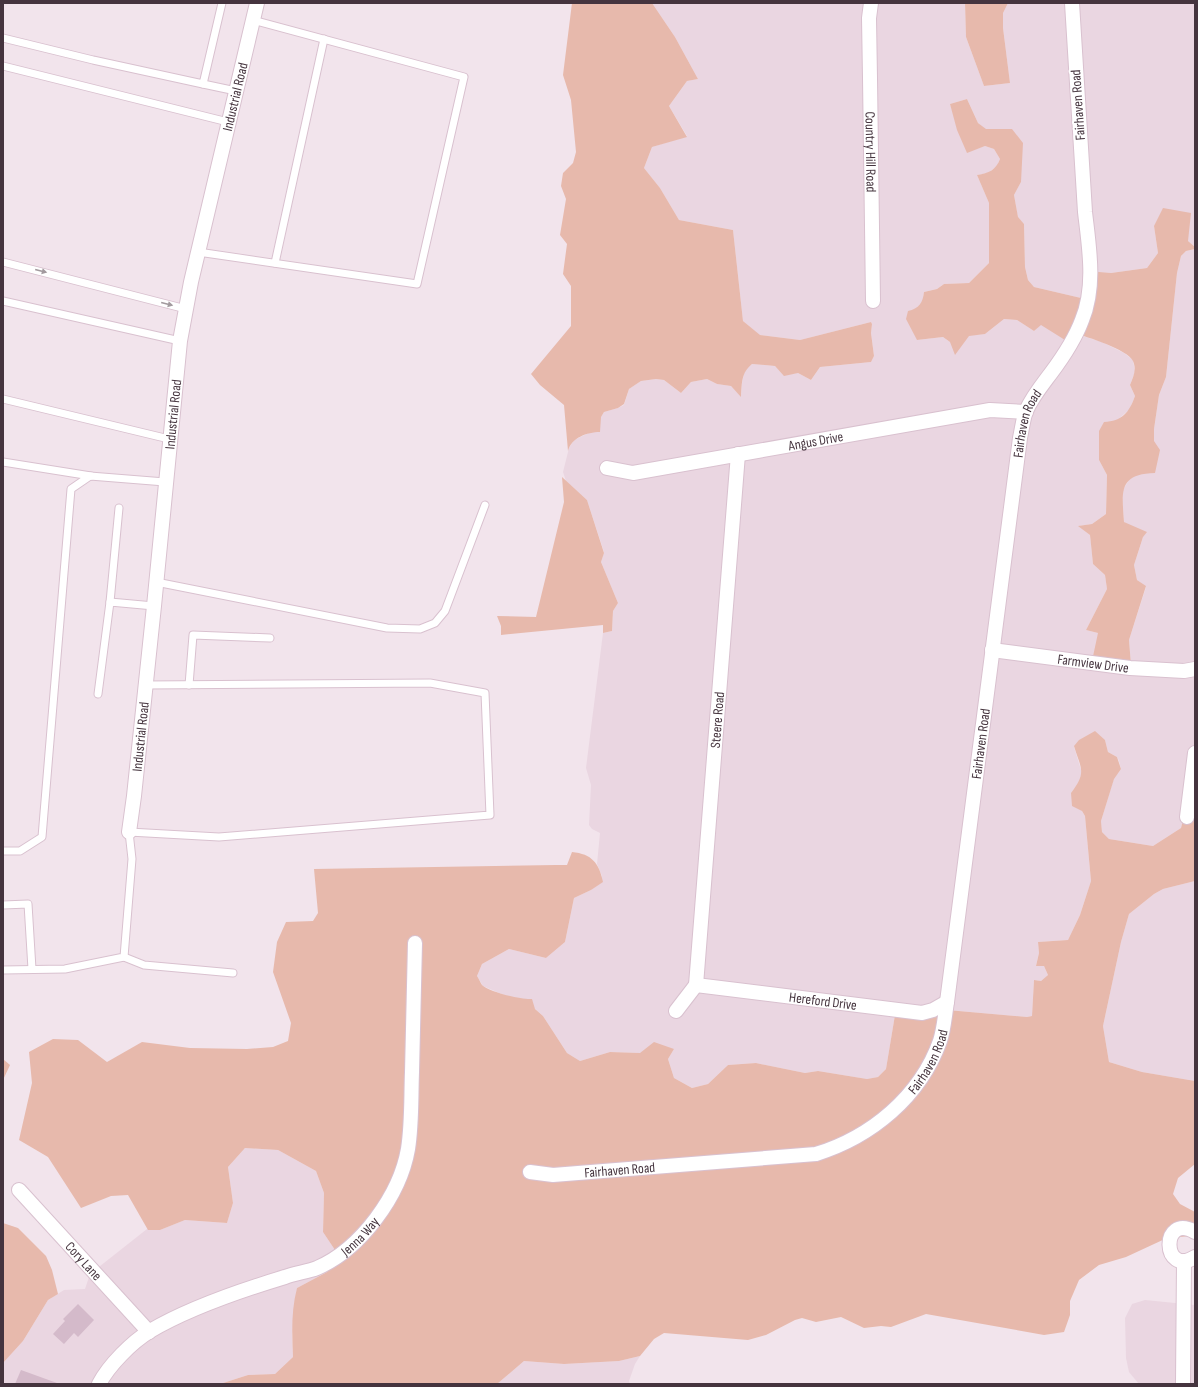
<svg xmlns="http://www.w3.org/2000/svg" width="1198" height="1387" font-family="'Sofia Sans Condensed',sans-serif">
	<rect width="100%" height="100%" fill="#f2e4ec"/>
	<g fill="#ead6e1">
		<polygon points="652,3 965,3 966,37 984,86 1010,83 1003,28 1003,13 1008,3 1195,3 1195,247 1188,241 1154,226 1158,253 1147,268 1111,273 1087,272 1081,298 1034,287 1028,280 1025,267 1024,224 1018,218 1014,195 1021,182 1012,129 986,130 978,123 967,99 950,104 967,152 985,146 994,149 1000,159 997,166 988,173 977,175 989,203 989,263 969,283 944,284 937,289 924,292 923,301 915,310 917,340 943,337 950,342 969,335 985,334 1004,319 1017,320 1034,331 1041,324 1045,327 1073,333 1102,342 1124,353 1133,360 1135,372 1130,385 1135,396 1130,409 1116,421 1104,423 1099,460 1107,475 1106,514 1092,524 1079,526 1090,535 1093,564 1105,575 1107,589 1086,630 1098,633 1131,665 1129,640 1146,587 1137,580 1134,565 1143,537 1124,522 1122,492 1130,478 1141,473 1154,441 1154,429 1159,395 1166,377 1177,273 1181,256 1186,251 1195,249 1195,810 1186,808 1181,828 1153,846 1109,839 1102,832 1101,821 1114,778 1121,769 1119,761 1117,757 1108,752 1105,740 1074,747 1082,773 1078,784 1071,793 1085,816 1091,881 1080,915 1068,940 1038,942 1039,953 1036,966 1044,966 1048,975 1041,981 1034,980 1032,1016 1027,1017 947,1010 896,1009 886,1069 878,1077 867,1079 818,1071 805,1073 756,1063 728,1065 708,1084 692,1088 674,1078 668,1059 674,1049 640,1053 610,1052 580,1061 567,1053 543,1016 525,1000 504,995 483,986 477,976 482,964 509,949 546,958 565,942 574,898 591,890 602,876 597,864 600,833 592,829 589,825 591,785 586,768 603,633 612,631 613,611 618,603 601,562 604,552 587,500 566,481 563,472 569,448 574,440 591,432 604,412 618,408 624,405 629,389 641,381 656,379 664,380 681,393 691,382 707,379 717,384 731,386 741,396 742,383 745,369 752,364 775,366 784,375 798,373 811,380 820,367 871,362 874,356 871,333 872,324 871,322 800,340 759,335 743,321 733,230 679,220 660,188 644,168 652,147 687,136 669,106 687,81 698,79 675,37"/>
		<polygon points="1195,881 1195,1081 1142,1072 1109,1062 1103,1026 1121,942 1129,914 1154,894 1163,889"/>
		<polygon points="245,1148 278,1150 316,1171 324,1193 323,1232 341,1259 327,1272 297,1288 292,1335 293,1357 275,1374 248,1375 220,1384 3,1384 3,1363 23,1341 48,1300 64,1290 85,1289 90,1274 147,1229 160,1230 185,1220 227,1223 233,1203 228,1167"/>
		<polygon points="1145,1300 1195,1305 1195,1384 1139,1384 1129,1372 1126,1358 1125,1318 1132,1304"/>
		<polygon points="640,1356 635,1364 629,1381 630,1384 497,1384 524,1361 564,1364 619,1361"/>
	</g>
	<g fill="#e7b9ac">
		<path d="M572 3H652L675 37 698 79 687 81 669 106 687 137 652 147 644 168 660 188 679 220 733 230 743 321 760 335 800 340 871 322 872 324 871 333 874 356 871 362 820 367 811 380 798 373 784 376 775 366 752 364C741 373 742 383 741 397L731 386 717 384 707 379 691 382 681 393 664 380 656 379 641 381 629 389 624 404 618 408 604 412 601 417 600 432C587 432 571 438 568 451L564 405 540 385 531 374 571 326V286L563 274 567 244 560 235 566 199 561 186 563 173 573 163 576 152 571 100 563 75Z"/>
		<polygon points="965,3 1008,3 1003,13 1003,28 1010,83 984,86 966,37"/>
		<path d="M967 99 978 123 986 129H1012L1023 143 1021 182 1014 195 1018 217 1024 224 1025 267 1028 280 1034 287 1081 298 1087 271 1111 273 1147 268 1158 253 1154 226 1163 208 1191 213 1188 241 1195 247V249L1186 251 1181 256 1177 273 1166 377 1159 395 1154 429V441L1160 450 1155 473C1118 474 1122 492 1124 522L1147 532 1143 537 1134 565 1137 580 1146 586 1129 640 1131 665 1092 661 1098 633 1086 630 1107 589 1105 575 1093 564 1090 535 1078 526 1092 524 1106 514 1107 475 1099 460V431L1104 422C1122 421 1129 413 1135 396L1130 385C1133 377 1137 370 1133 361 1127 349 1087 337 1074 333L1065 340 1041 325 1034 331 1017 320 1004 319 985 334 969 336 955 355 950 342 943 337 917 340 906 319 908 311C919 309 923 302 924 292L937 289 944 284 969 283 989 263V203L977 175C989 173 996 170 1000 159L994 149 985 146 967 153 957 130 950 104Z"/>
		<polygon points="562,477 587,500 604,553 601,562 618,603 613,611 612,631 603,633 603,625 501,635 501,626 497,616 536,617 564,502"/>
		<path d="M1095 731 1105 740 1108 752 1117 757 1121 769 1114 779 1101 821 1102 832 1109 839 1153 846 1181 828 1186 808 1195 810V881L1163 889 1154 894 1129 914 1121 942 1103 1026 1109 1062 1142 1072 1195 1081V1164L1178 1178 1173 1194 1180 1204 1195 1212V1233L1191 1236 1167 1238 1126 1257 1099 1265 1079 1280 1070 1301V1315L1064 1332 1044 1335 926 1314 891 1327 881 1326 864 1328 841 1317 816 1322 802 1318 795 1320 766 1335 748 1340 664 1333 654 1339 640 1356 619 1361 564 1364 524 1361 497 1384H220L248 1375 275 1374 293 1357C292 1334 291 1311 297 1288L327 1272 341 1259 323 1232 324 1193 316 1171 278 1150 245 1148 228 1167 233 1203 227 1223 185 1220 160 1230H148L128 1195 111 1196 81 1208 48 1157 19 1140 32 1083 29 1052 53 1039 78 1040 107 1062 142 1042 190 1048 247 1049 273 1047 288 1041 291 1023 273 972 277 942 286 922 313 921 318 913 314 869 556 865H567L572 852C592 854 599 863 603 882L591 890 574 898 565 942 546 958 509 949 482 964 477 976C479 979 480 982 482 985 489 992 522 1000 532 999L535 1009 543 1016 567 1053 580 1061 610 1052 640 1053 654 1042 674 1049 668 1059 674 1078 692 1088 708 1084 728 1065 756 1063 805 1073 818 1071 867 1079 878 1077 886 1069 896 1009 947 1010 1027 1017 1032 1016 1034 980 1041 981 1048 975 1044 966H1036L1039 953 1038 942 1068 940 1080 915 1091 881 1085 816 1082 811 1072 806 1071 793C1087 772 1081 769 1074 746L1079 740Z"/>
		<polygon points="3,1059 10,1065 3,1080"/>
		<polygon points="3,1223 18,1228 46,1256 52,1270 58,1294 48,1300 23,1341 3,1363"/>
	</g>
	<g fill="#d4baca">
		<polygon points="78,1304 94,1320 78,1337 74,1333 64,1344 53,1334 65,1321 63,1319"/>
		<polygon points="21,1370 57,1383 57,1384 15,1384"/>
	</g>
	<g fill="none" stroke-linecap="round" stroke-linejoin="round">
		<g stroke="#d9c1cf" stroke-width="9">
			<g id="service">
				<polyline points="3,38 93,60 203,84 222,3"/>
				<polyline points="3,66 228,122"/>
				<polyline points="203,84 236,91"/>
				<polyline points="198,252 417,284 464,77 253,20"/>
				<polyline points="3,262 186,309"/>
				<polyline points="275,263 324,39"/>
				<polyline points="3,301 180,341"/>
				<polyline points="3,399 169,439"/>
				<polyline points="3,462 91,476"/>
				<polyline points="156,582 387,628 420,629 435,623 445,611 485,505"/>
				<polyline points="110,602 119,508"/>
				<polyline points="189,685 193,635 270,638"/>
				<polyline points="98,694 110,602 154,606"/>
				<polyline points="3,851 20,851 42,837 71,489 90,476 165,482"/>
				<polyline points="3,905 28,904 32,969"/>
				<polyline points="124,957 144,965 233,973"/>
				<polyline points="3,970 65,969 124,957 132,859 129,832 219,837 490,815 485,693 430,683 145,685"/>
			</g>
		</g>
		<g stroke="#d9c1cf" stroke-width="16">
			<g id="minor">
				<path id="s1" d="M871 3 869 18 870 78 873 301"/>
				<path id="s2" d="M607 468 633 473 990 410 1026 412"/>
				<path id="s3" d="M992 650 1130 668 1184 671 1195 669"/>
				<polyline points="1187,817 1195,753"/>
				<path id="s4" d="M129 832 134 796 154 606 180 341 191 282 257 3"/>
				<path id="s5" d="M696 985 738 454"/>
				<path id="s6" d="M696 985 922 1013 933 1010 947 1002"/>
				<polyline points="676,1011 696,985"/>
				<path id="s7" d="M530 1172 553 1175 816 1154C871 1137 920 1097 940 1041 944 1029 945 1014 947 1002L1020 438C1022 429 1023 419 1026 411 1032 397 1042 385 1051 373 1063 357 1075 339 1082 320 1096 286 1089 247 1085 212L1072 3"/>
				<path id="s8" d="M19 1190 149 1332"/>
				<path d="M1195 1232C1160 1212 1162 1278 1195 1257"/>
				<path id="s9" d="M99 1384C109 1365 132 1342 150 1331 189 1308 242 1290 285 1277 295 1273 307 1272 317 1268 361 1249 400 1195 408 1149 412 1124 411 1098 412 1072 413 1029 414 986 415 943"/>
				<polyline points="1183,1384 1184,1261"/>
			</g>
		</g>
		<use href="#service" stroke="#fff" stroke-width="7"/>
		<use href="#minor" stroke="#fff" stroke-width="14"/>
	</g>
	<defs><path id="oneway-solid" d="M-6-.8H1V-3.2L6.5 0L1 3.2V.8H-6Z"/></defs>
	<g fill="#a29a9e">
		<use href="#oneway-solid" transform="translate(41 271) rotate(14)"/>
		<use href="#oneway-solid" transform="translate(167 304) rotate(14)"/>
	</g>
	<g text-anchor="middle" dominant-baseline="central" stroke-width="4" stroke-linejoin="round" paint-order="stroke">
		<g font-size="14" fill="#45343e" stroke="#fff">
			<text stroke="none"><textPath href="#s4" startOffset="744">Industrial Road</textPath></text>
			<text transform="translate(1078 105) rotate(-94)">Fairhaven Road</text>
			<text stroke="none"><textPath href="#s1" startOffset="149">Country Hill Road</textPath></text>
			<text stroke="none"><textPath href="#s4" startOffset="420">Industrial Road</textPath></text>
			<text stroke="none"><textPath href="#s7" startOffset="1085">Fairhaven Road</textPath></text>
			<text stroke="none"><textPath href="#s2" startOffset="212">Angus Drive</textPath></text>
			<text stroke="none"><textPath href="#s3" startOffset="102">Farmview Drive</textPath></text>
			<text stroke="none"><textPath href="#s5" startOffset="266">Steere Road</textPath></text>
			<text stroke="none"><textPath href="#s4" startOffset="96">Industrial Road</textPath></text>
			<text stroke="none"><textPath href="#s7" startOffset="761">Fairhaven Road</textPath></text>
			<text stroke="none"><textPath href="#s6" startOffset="128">Hereford Drive</textPath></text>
			<text stroke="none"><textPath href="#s7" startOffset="437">Fairhaven Road</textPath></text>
			<text stroke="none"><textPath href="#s7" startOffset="90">Fairhaven Road</textPath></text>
			<text stroke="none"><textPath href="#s9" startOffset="307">Jenna Way</textPath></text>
			<text stroke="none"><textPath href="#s8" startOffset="96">Cory Lane</textPath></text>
		</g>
	</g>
	<rect width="1198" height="1387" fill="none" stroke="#45343e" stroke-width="8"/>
</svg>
